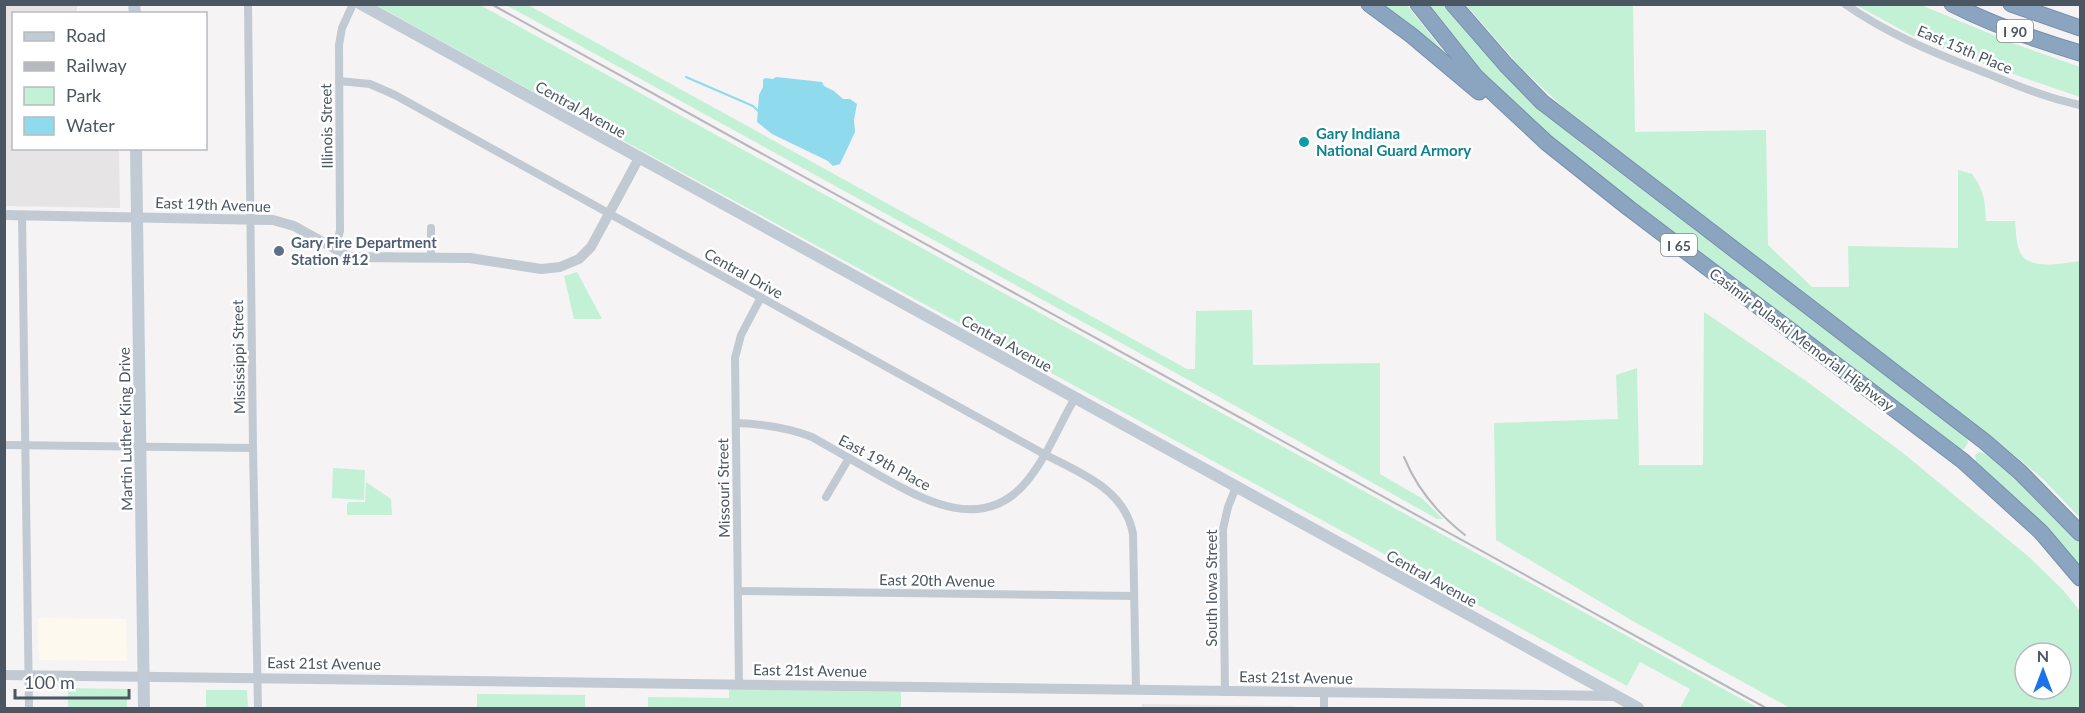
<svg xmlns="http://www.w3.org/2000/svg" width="2085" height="713" font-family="Lato,sans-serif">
	<rect width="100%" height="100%" fill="#f5f3f3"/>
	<polygon fill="#fdf9ef" points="38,618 126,619 127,661 39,660"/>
	<g fill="#e6e4e5">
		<polygon points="5,4 77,5 77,13 14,14 14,148 119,149 120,208 5,206"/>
		<polygon points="1142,704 1295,706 1295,708 1142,708"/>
	</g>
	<g fill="#c3f1d5" fill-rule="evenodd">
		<polygon points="376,5 480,5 1758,708 1680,708 1690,689 1640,662 1627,686 545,98"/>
		<polygon points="506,5 528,5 1187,369 1195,369 1196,311 1252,310 1253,365 1380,363 1380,474 1423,499 1443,519 1437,519 1234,405"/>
		<polygon points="1380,5 1407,5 1448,57"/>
		<polygon points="1423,5 1446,5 1493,62 1587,148 1967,436 1968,443 1964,449 1957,449 1540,132 1474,65"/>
		<path d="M1466 5H1633L1635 132 1766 130 1768 245 1812 287H1849L1848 246 1958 248V170L1972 174C1984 190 1985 201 1986 221H2015C2016 230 2016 242 2019 250 2027 272 2063 263 2080 261V518L2043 479 2013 454 1565 109 1522 69Z"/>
		<polygon points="1856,5 1921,5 2015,44 2080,67 2080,97 1958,55 1911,35"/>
		<polygon points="577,272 602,319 574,319 564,276"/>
		<path d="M1704 312 1806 381 1903 453 2029 557 2063 590 2080 611V708H1790L1631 620 1496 540 1494 423 1618 419 1616 375 1637 368 1639 465H1703ZM2025 653H2061V689H2025Z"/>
		<path d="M1979 452C2000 454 2063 523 2080 541V567L2027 509 1976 462 1975 455Z"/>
		<polygon points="333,468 365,470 364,500 332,498"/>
		<polygon points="366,482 391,499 392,515 347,515 347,504 349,502 365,502"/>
		<polygon points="68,688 127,689 127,708 68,708"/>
		<polygon points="729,689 901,692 901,708 648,708 648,697 729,698"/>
		<polygon points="206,690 247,690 248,708 206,708"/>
		<polygon points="477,694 585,695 585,708 477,708"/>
	</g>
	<polygon fill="#90daee" points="776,77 822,82 824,86 834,91 843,99 850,99 857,104 854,120 855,132 840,164 833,166 828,161 772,134 757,122 759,95 763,87 763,80 765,78 773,79"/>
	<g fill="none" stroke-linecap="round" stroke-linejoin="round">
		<polyline stroke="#90daee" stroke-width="2" points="686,77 753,106 758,111"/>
		<g stroke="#7690ad" stroke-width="17">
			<g id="motorway">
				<polyline points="1369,4 1411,35 1479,92"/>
				<polyline points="1418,4 1476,77 1547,143 1630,209 1963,461 2041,532 2080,578"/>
				<polyline points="1453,4 1506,65 1542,102 1984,441 2020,472 2080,533"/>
				<path d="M1952 4C1993 25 2036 40 2080 53"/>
				<polyline points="2011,4 2080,28"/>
			</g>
		</g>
		<g stroke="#c1cad2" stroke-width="8">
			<polyline points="248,4 253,448 258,708"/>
			<path d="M1845 4C1886 33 1934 53 1981 71 2013 84 2046 98 2080 105"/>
			<path d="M339 81 370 84 395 95 1044 454C1080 473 1125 489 1133 534L1136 690"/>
			<polyline points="22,215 29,708"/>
			<polyline points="335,248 340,231 339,45 342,28 353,4"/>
			<polyline points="431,258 431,228"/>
			<path d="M736 423C763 424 786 427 812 437 833 449 854 461 875 473 923 500 983 535 1027 481 1047 457 1059 425 1075 398"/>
			<polyline points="4,445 253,448"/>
			<polyline points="826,497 849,458"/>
			<polyline points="739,591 1134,596"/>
			<polyline points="739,684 735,358 741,335 761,297"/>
			<polyline points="1225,692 1223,529 1228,507 1236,487"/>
			<polyline points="1324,693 1324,708"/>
		</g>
		<g stroke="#c1cad2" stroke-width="10">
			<polyline points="4,215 273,220 294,226 350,257 470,258 541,269 560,267 579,259 591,247 639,158"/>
			<polyline points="4,675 1614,696"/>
		</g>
		<g stroke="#c1cbd6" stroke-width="12">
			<polyline points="134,4 135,14"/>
			<polyline points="361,4 1638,708"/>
			<polyline points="136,148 144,708"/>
		</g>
		<use href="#motorway" stroke="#8ba5c1" stroke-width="15"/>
		<g stroke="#b5b8bd" stroke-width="2">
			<polyline points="491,4 1766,708"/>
			<path d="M1404 457C1417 489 1438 514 1465 535"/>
		</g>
	</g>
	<circle fill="#0f9aa8" stroke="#fff" stroke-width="2" cx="1304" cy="142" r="6"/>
	<circle fill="#5c6f8a" stroke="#fff" stroke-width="2" cx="279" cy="251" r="6"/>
	<g text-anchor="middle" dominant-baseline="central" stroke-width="5" stroke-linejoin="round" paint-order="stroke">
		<g fill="#fff" stroke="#808990" stroke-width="1.5">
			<rect x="1997" y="20" width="36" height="22" rx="4.5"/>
			<rect x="1661" y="234" width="36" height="22" rx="4.5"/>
		</g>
		<g font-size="14" font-weight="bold" fill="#4a5661">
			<text x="2015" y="31">I 90</text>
			<text x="1679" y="245">I 65</text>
		</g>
		<g font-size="15" fill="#4a5661" stroke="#fff">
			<text transform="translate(1965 49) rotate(23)">East 15th Place</text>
			<text transform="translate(581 109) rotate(29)">Central Avenue</text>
			<text transform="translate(326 126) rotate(-91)">Illinois Street</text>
			<text transform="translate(213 204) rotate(2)">East 19th Avenue</text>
			<text transform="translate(744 273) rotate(29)">Central Drive</text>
			<text transform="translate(1802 339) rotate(37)">Casimir Pulaski Memorial Highway</text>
			<text transform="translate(1007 343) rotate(29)">Central Avenue</text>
			<text transform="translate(238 357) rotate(-91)">Mississippi Street</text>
			<text transform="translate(125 429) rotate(-91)">Martin Luther King Drive</text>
			<text transform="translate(885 462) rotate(28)">East 19th Place</text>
			<text transform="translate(723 488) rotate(-91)">Missouri Street</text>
			<text transform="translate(1432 578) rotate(29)">Central Avenue</text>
			<text transform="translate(937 580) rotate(1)">East 20th Avenue</text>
			<text transform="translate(1211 588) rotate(-90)">South Iowa Street</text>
			<text transform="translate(324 663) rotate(1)">East 21st Avenue</text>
			<text transform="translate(810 670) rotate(1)">East 21st Avenue</text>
			<text transform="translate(1296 677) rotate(1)">East 21st Avenue</text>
		</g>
		<g font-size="15" font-weight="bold" fill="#0d838f" stroke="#fff" text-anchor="start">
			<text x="1316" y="133">Gary Indiana<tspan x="1316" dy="17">National Guard Armory</tspan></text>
		</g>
		<g font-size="15" font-weight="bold" fill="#4e5e75" stroke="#fff" text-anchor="start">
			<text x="291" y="242">Gary Fire Department<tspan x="291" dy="17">Station #12</tspan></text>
		</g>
	</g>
	<rect width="2085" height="713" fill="none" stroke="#4a5661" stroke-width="12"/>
	<rect x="12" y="12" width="195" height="138" fill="#ffffff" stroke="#b7bbc0" stroke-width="1.5"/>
	<rect x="24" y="32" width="30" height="9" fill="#c1cbd6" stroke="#b7bbc0" stroke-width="1.5"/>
	<text x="66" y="42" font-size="18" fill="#4a5661">Road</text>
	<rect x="24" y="62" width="30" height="9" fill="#b5b8bd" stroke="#b7bbc0" stroke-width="1.5"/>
	<text x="66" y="72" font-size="18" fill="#4a5661">Railway</text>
	<rect x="24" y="87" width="30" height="18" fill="#c3f1d5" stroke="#b7bbc0" stroke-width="1.5"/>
	<text x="66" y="102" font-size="18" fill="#4a5661">Park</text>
	<rect x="24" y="117" width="30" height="18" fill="#90daee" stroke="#b7bbc0" stroke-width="1.5"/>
	<text x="66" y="132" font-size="18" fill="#4a5661">Water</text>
	<g transform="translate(2043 671)"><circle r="28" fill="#ffffff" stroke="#b7bbc0" stroke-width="1.5"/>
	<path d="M0-4.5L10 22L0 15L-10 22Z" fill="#1a73e8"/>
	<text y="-9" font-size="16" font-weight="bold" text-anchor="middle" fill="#4a5661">N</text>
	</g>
	<path d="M15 689v9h114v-9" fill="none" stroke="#4a5661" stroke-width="3"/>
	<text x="24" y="689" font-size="18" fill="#4a5661" stroke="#ffffff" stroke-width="4.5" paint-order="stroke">100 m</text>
</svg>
